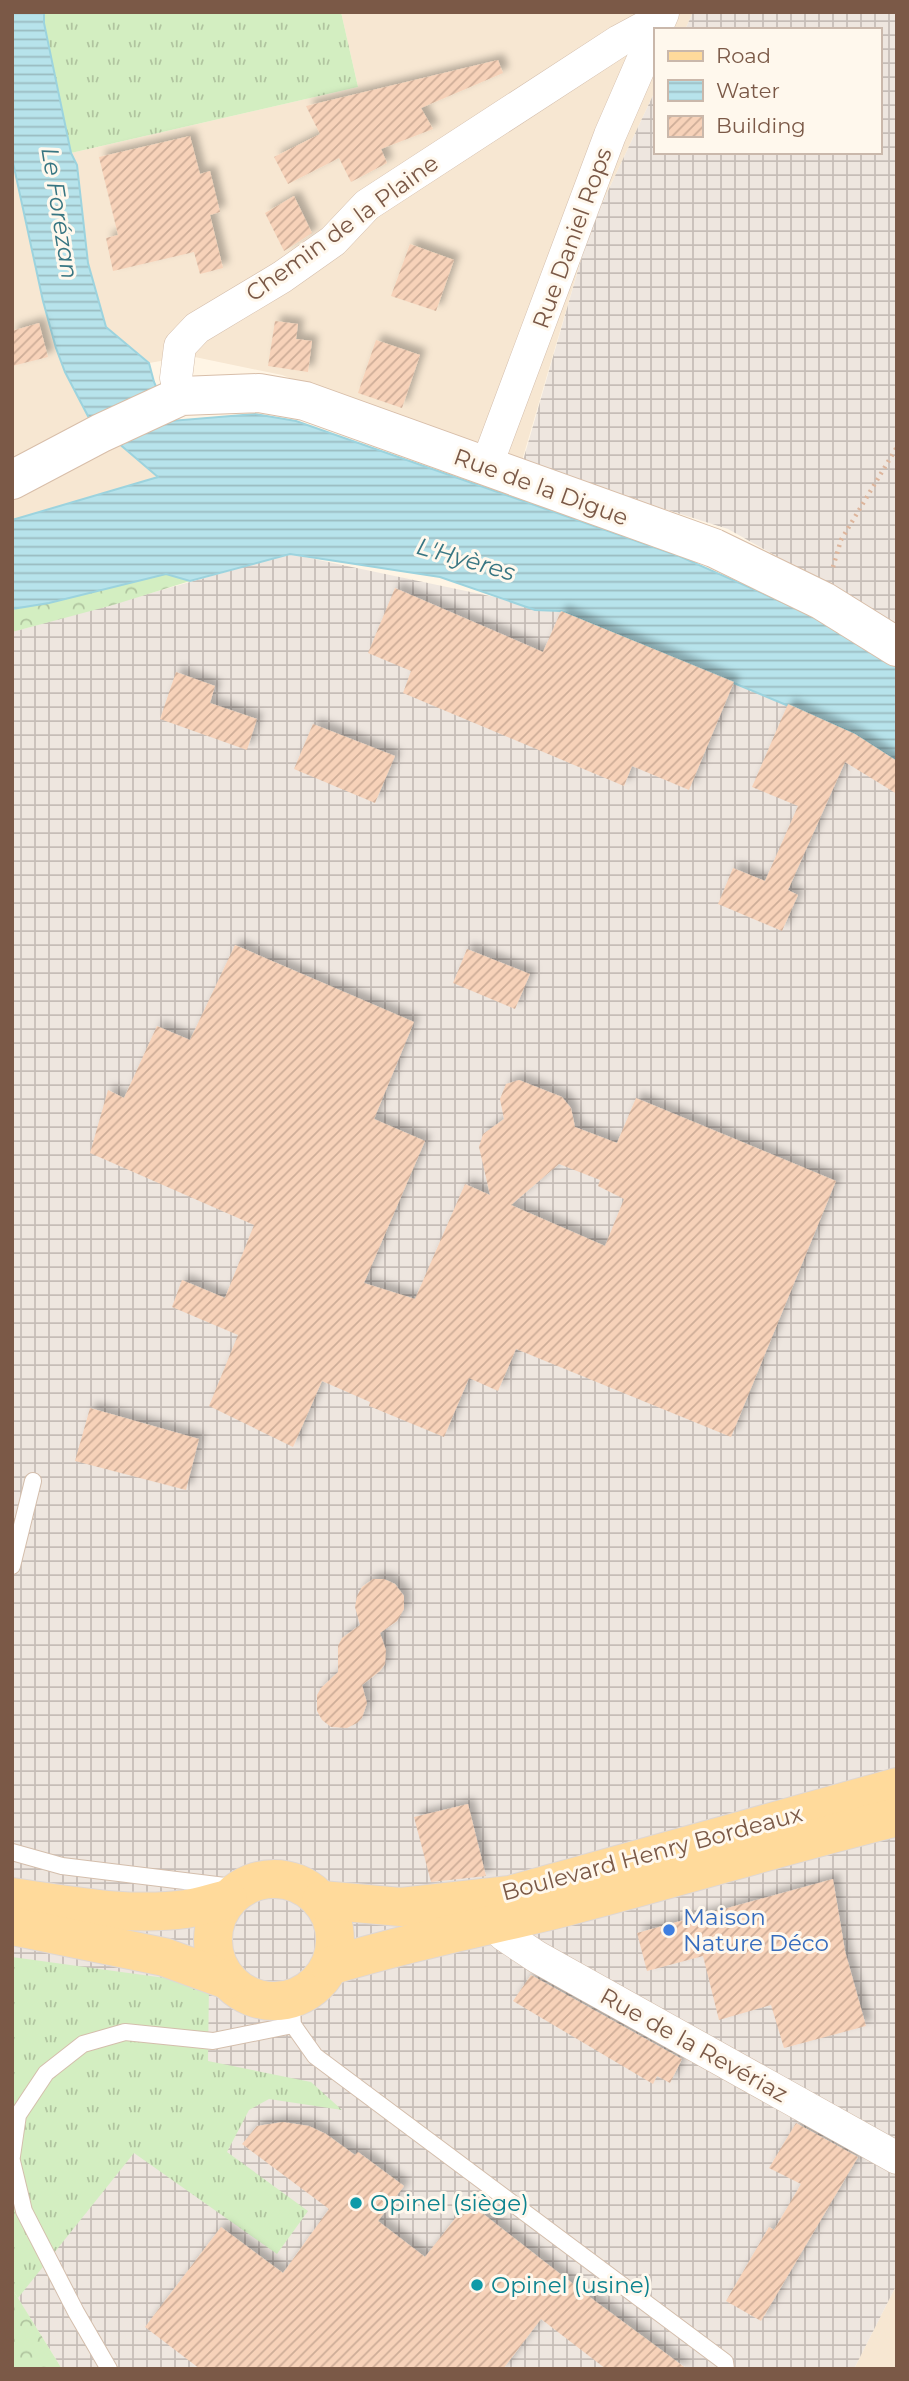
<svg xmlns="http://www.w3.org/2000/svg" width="909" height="2381" font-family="Montserrat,sans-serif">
	<defs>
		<pattern id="industrial-grid" width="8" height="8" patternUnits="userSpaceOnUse" patternTransform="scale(1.75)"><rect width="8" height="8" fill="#eee6df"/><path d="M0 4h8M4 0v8" fill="none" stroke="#c6bdb7"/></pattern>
		<pattern id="grass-tufts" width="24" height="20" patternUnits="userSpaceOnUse" patternTransform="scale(1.75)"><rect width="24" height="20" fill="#d3eec1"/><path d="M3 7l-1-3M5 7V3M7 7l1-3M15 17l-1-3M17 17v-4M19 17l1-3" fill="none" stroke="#b0c49f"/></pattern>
		<pattern id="forest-crowns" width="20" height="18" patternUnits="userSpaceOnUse" patternTransform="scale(1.75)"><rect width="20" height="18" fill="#d3eec1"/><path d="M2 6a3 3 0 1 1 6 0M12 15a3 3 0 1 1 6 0" fill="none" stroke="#b0c49f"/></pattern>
		<pattern id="water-rules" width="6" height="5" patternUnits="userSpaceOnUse" patternTransform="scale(1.75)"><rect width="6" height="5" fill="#b7e3eb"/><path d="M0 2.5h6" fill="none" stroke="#9abbc0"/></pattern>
		<pattern id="building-hatch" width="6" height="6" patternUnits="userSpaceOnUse" patternTransform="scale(1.75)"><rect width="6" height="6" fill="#f7d2b9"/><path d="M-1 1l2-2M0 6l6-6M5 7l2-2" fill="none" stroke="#cdad98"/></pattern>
		<filter id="shadow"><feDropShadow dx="6" dy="-6" stdDeviation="3.5" flood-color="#0004"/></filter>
	</defs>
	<rect width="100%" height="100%" fill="#fff5e5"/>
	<g fill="#f7e7d2">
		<polygon points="341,12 693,12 685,30 655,30 655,91 599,210 585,246 521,464 453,441 282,375 190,356 149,363 106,327 88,263 77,165 71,153 358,87"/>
		<polygon points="12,158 43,301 65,372 89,418 158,477 12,520"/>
		<polygon points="897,2284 897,2369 854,2369"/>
	</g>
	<g fill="url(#industrial-grid)">
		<polygon points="693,12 897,12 897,624 728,529 522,464 585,246 599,210 655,91 655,152 879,152 879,30 685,30"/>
		<polygon points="290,554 561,611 851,732 897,762 897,2284 854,2369 62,2369 12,2289 12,632"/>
	</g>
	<g fill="url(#grass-tufts)">
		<polygon points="44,12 341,12 358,87 71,153 44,23"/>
		<polygon points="12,1957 209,1984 208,2061 311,2082 342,2110 269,2099 249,2110 227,2152 308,2211 277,2254 134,2153 18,2298 12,2289"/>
	</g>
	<g fill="url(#forest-crowns)">
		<polygon points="166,574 190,581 113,605 12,632 12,610"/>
		<polygon points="12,2289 18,2298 62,2369 12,2369"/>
	</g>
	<polygon fill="url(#water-rules)" stroke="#9cd3de" stroke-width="2" points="12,12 44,12 44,23 71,153 77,165 88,263 106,327 149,363 154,382 171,421 255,414 296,421 679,556 820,619 897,665 897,761 851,732 561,611 535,610 440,577 290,554 190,581 166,574 49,603 12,609 12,520 158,477 89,418 65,372 56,348 43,301 12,158"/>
	<g fill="url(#building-hatch)" fill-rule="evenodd" filter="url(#shadow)">
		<polygon points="498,60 503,73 421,108 433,129 381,149 387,163 351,182 339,158 288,184 274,157 320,134 306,106"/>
		<polygon points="190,136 200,174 210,171 220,212 210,215 223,268 200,274 194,252 113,271 106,238 118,235 99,157"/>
		<polygon points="294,196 312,233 284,251 265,213"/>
		<polygon points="410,244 454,260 436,311 391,296"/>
		<polygon points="275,321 298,324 296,339 312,341 308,372 268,366"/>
		<polygon points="39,323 48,357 12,366 12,331"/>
		<polygon points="376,340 420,355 402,408 358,393"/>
		<polygon points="395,588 543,652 561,611 734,682 689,790 632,766 624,786 403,693 411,671 368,653"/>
		<polygon points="176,672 215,686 210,703 257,719 247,750 160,719"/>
		<polygon points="788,704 855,734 897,761 897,794 845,762 788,890 798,895 782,931 718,904 733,868 765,881 798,806 752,787"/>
		<polygon points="313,724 395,756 375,803 294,769"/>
		<path d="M235 945 414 1022 374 1119 425 1141 364 1283 415 1299 465 1184 490 1195 479 1147 483 1134 504 1119 500 1099 506 1084 519 1080 562 1097 571 1108 575 1127 617 1143 636 1098 836 1181 731 1437 516 1349 498 1391 469 1378 444 1437 369 1406 370 1402 322 1381 293 1447 209 1406 238 1335 172 1307 182 1280 225 1298 254 1225 90 1153 108 1090 124 1098 157 1026 190 1040ZM559 1164 600 1180 598 1186 624 1199 605 1246 511 1205Z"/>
		<polygon points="467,949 530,974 515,1009 453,983"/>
		<polygon points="90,1408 199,1439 186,1490 75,1461"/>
		<polygon points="373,1579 384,1579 395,1584 404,1596 404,1609 397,1621 380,1633 386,1650 385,1664 380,1671 362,1685 367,1703 362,1718 357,1723 347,1728 331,1727 322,1720 317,1711 317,1695 321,1688 338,1672 338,1646 342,1638 360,1625 355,1607 357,1596 362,1587"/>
		<polygon points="468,1804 486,1876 431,1882 414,1817"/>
		<polygon points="833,1879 845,1951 866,2026 784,2048 771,2005 719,2020 703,1956 647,1971 637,1933"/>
		<polygon points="531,1975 682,2059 670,2083 657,2076 653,2084 513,2001"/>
		<polygon points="283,2122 309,2126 326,2134 355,2155 358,2152 404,2186 378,2221 425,2257 468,2202 595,2301 687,2369 606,2369 541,2319 503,2369 200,2369 145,2327 221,2227 283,2273 329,2209 242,2144 257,2126"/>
		<polygon points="796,2123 858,2157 761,2321 726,2301 769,2227 774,2230 801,2184 769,2168"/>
	</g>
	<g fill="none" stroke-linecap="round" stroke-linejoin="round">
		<g stroke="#d4beac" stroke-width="18">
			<g id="lane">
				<polyline points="12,1566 33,1481"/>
				<polyline points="12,1852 62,1866 225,1886"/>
				<polyline points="291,1999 293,2025 315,2056 725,2362 726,2369"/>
				<polyline points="12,2156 18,2115 46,2073 83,2044 125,2032 213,2041 293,2025"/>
				<polyline points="12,2161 24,2211 76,2312 109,2369"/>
			</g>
		</g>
		<g stroke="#d4beac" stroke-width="33">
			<g id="street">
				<polyline points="181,396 176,378 180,346 197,328 282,277 333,241 367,205 619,41 658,20"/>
				<polyline points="486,467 610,135 663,13"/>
				<polyline points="506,1910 501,1911 496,1919 496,1925 504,1935 537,1957 897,2158"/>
			</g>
		</g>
		<g stroke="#d8bea9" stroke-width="40">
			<polyline id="secondary" points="12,480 101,433 181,396 259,393 305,401 714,548 823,601 897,647"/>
		</g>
		<g stroke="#dfd7d3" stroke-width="40">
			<g id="primary">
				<circle cx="274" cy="1940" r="61"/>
				<path d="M12 1897C70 1905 128 1917 186 1909 200 1907 214 1902 228 1899"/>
				<polyline points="321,1900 401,1907 510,1895 897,1787"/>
				<polyline points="12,1926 164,1957 227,1980"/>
				<path d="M330 1966C410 1941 492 1926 573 1905 681 1877 788 1844 897 1817"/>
			</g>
		</g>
		<polyline stroke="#ddb59c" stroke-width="4.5" stroke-dasharray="2 5" stroke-linecap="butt" points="833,567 841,540 897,447"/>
		<use href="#lane" stroke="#fff" stroke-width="16"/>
		<use href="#street" stroke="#fff" stroke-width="32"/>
		<use href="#secondary" stroke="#fff" stroke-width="38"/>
		<use href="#primary" stroke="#ffda9b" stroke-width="38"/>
	</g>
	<circle fill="#3f7fe0" stroke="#fff8ed" stroke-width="2.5" cx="669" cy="1930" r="7"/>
	<g fill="#0f9aa8" stroke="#fff8ed" stroke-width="2.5">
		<circle cx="356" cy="2203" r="7"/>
		<circle cx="477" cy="2285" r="7"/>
	</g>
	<g text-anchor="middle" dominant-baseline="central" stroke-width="6" stroke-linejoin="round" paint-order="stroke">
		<g font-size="23" fill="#7b5947" stroke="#fff8ed">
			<text transform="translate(342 228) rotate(-36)">Chemin de la Plaine</text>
			<text transform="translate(572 238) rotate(-70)">Rue Daniel Rops</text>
			<text transform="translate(541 487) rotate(20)">Rue de la Digue</text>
			<text transform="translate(652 1853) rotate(-15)">Boulevard Henry Bordeaux</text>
			<text transform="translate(694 2045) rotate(29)">Rue de la Revériaz</text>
		</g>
		<g font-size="23" fill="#366cbe" stroke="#fff8ed" text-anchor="start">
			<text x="683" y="1917">Maison<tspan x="683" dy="26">Nature Déco</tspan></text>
		</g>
		<g font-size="23" fill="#0d838f" stroke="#fff8ed" text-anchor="start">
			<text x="370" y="2203">Opinel (siège)</text>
			<text x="491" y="2285">Opinel (usine)</text>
		</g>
		<g font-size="24" font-style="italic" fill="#387682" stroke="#fff8ed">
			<text transform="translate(60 213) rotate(81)">Le Forézan</text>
			<text transform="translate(466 559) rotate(16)">L'Hyères</text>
		</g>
	</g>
	<rect width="909" height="2381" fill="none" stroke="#7b5947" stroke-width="28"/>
	<rect x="654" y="28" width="228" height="126" fill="#fff8ed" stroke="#cab8ab" stroke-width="2"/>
	<rect x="668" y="51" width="35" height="10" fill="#ffda9b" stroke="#cab8ab" stroke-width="2"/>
	<text x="716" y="63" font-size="21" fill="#7b5947">Road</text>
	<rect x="668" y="80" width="35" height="21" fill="url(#water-rules)" stroke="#cab8ab" stroke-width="2"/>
	<text x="716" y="98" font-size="21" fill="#7b5947">Water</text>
	<rect x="668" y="116" width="35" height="21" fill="url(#building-hatch)" stroke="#cab8ab" stroke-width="2"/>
	<text x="716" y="133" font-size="21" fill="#7b5947">Building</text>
</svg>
